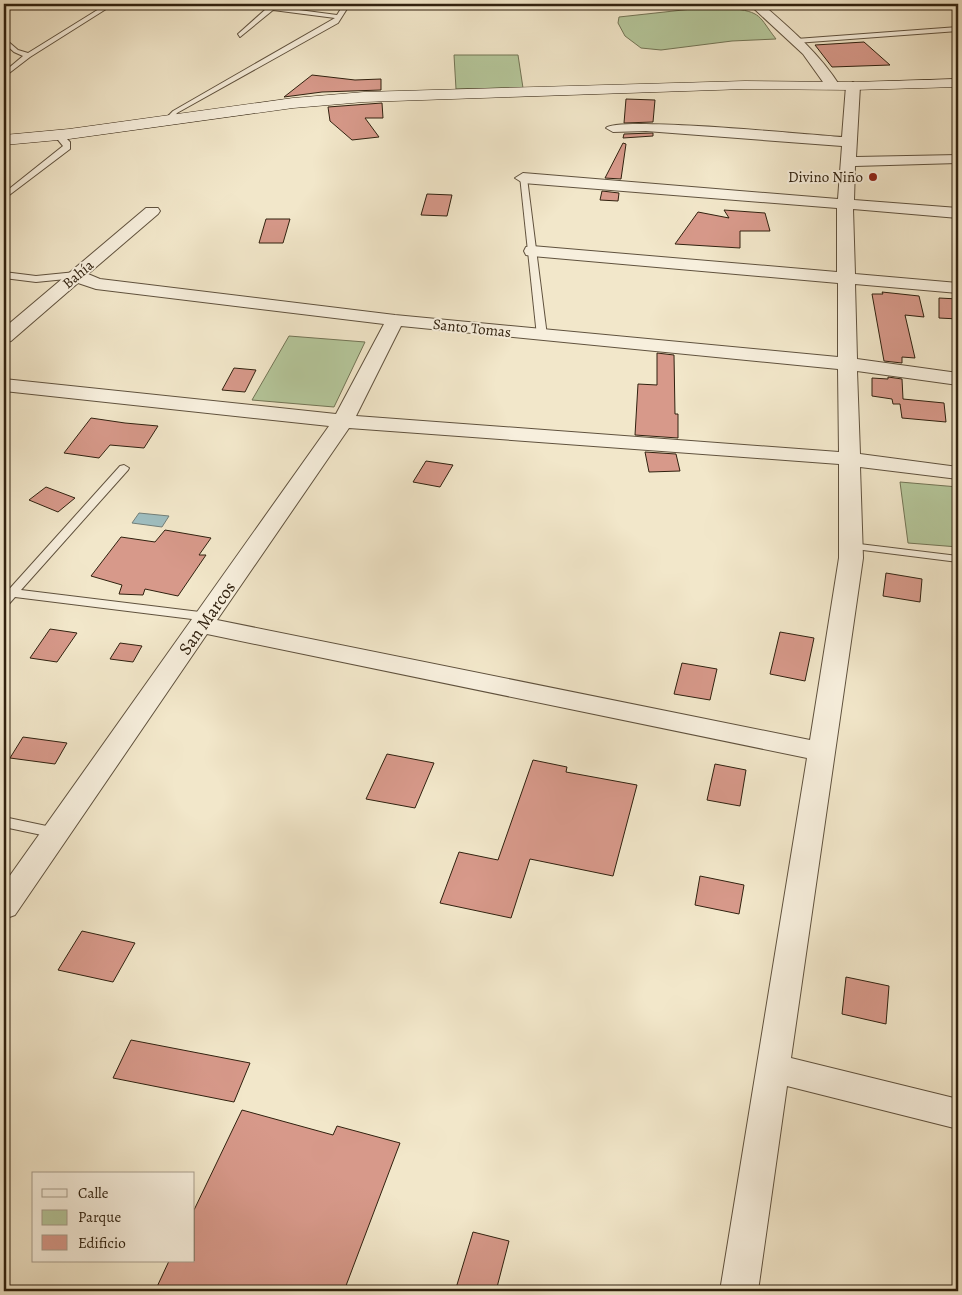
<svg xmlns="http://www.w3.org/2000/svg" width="962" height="1295" font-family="Alegreya,serif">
	<rect width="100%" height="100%" fill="#f2e7ca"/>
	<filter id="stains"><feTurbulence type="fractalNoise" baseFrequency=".004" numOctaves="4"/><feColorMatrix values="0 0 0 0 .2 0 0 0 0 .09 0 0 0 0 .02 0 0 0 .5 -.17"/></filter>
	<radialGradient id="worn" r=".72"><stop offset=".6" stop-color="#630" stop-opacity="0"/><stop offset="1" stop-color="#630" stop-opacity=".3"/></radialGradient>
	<g fill="#b5c79b" stroke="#727455">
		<path d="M729 8C763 12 758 16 776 39L732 41 661 50 641 48 625 36 618 23 619 17 692 9Z"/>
		<polygon points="454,55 518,55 523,88 456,89"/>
		<polygon points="289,336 365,342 334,407 252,400"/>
		<polygon points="900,482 958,487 958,547 908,543"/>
	</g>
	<polygon fill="#9fbec0" stroke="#737f79" points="139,513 169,516 162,527 132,523"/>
	<g fill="#d7998a" stroke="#30210f">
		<polygon points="864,42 890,65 832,67 815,45"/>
		<polygon points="312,75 355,80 381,79 381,90 322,92 284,97"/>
		<polygon points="626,99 655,100 653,122 624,123"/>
		<polygon points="382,103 383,118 365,118 379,137 352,140 330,121 328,107"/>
		<polygon points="653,133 653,136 623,138 624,134"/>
		<polygon points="623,143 626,144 621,179 605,178"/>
		<polygon points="602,191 619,193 618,201 600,200"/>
		<polygon points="427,194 452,195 447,216 421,215"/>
		<polygon points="724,210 765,213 770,231 740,231 740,248 675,244 698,212 729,218"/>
		<polygon points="266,219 290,219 283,243 259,243"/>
		<polygon points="882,292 919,296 924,317 905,315 915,358 902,357 902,363 884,361 872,294 883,294"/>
		<polygon points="939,298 958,299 958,319 939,318"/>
		<polygon points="657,353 674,355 675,414 678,414 678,438 635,435 638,384 657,385"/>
		<polygon points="234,368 256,370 245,392 222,390"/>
		<polygon points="888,377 902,379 903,399 944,403 946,422 902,418 900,404 893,404 892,399 872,396 872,378 888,379"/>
		<polygon points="91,418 125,423 158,426 144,448 110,445 99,458 64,453"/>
		<polygon points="645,452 676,454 680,471 649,472"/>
		<polygon points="426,461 453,465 440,487 413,482"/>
		<polygon points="46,487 75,498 58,512 29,500"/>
		<polygon points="165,530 211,538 199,555 206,555 178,596 145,589 143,595 119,594 122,585 91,576 121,537 155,542"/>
		<polygon points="886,573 922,579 920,602 883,596"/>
		<polygon points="50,629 77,633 57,662 30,658"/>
		<polygon points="780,632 814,638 805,681 770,674"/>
		<polygon points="120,643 142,646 133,662 110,659"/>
		<polygon points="682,663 717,669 710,700 674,694"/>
		<polygon points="23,737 67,743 55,764 10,758"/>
		<polygon points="387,754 434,763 415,808 366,799"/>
		<polygon points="533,760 567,767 566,772 637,785 613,876 530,859 511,918 440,903 459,852 498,860"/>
		<polygon points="715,764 746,770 740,806 707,800"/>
		<polygon points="700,876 744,885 739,914 695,905"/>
		<polygon points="82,931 135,943 113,982 58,970"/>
		<polygon points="846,977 889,986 886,1024 842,1014"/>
		<polygon points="131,1040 250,1063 234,1102 113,1078"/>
		<polygon points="242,1110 333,1135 337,1126 400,1143 344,1291 155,1291 169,1261 194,1261 194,1210"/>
		<polygon points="473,1232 509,1241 496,1291 468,1291 456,1288"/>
	</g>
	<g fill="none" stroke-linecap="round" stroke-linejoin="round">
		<g stroke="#60523e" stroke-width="2">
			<g id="lane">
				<polygon points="107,4 114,4 30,57 4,77 4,72 23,56 14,52 4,43 4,38 18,50 28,53"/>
				<polygon points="237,4 270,6 273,4 279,4 276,7 337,15 344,4 350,4 338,23 177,113 170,123 164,123 163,121 173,111 335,18 273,10 240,37 238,34 266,9"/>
				<polygon points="958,27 958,31 796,43 793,41 796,39"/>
				<polygon points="55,133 61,133 70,142 70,149 4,199 4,193 63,146 54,135"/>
				<polygon points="520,176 527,178 547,336 542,339 537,336"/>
				<polygon points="4,272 36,276 76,272 80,275 76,278 36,282 4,278"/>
				<polygon points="124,465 129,468 128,470 21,590 208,613 212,614 214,617 212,620 208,621 15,597 8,605 4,606 4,595 120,466"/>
				<polygon points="851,543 958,556 958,562 847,548 845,546 847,544"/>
				<polygon points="4,817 56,828 61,829 63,833 61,837 56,838 4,827"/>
			</g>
		</g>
		<g stroke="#60523e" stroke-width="2">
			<g id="street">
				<path d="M749 4H762C791 29 819 53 840 86L838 89H828L803 54Z"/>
				<path d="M853 82 860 86 856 157 958 155V163L855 166 854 200 958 208V218L853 209 855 274 958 283V293L855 284 857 359 958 373V385L857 371 860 454 958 467V479L860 467 863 558 791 1058 958 1099V1129L787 1086 758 1291H720L807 758 207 634 15 915 4 919V884L329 426 4 391V379L336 414 384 324 96 289 78 283 11 341 4 343V328L146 208H158L160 211 158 214 88 274 100 279 395 315 838 357V283L532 256 526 255 524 251 526 247 532 246 837 272V208L523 183 515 178 523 173 838 199 842 146 646 131 613 132 606 128C615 116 814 135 842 137L846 86ZM401 326 838 369 839 452 356 416ZM349 428 839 464V558L810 740 217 620Z"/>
			</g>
		</g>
		<g stroke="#30210f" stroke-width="1">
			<polygon id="secondary" points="958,79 958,87 853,90 745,89 364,102 293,108 69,139 4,145 4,135 69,129 293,98 364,92 745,81 853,82"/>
		</g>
		<use href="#lane" fill="#f7efdd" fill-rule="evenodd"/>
		<use href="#street" fill="#f7efdd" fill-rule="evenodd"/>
		<use href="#secondary" fill="#f7efdd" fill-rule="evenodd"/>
	</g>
	<circle fill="#8f2418" stroke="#f7efdd" stroke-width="2" cx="873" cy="177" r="5"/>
	<g text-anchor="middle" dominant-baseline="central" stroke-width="4" stroke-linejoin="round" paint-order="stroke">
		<g font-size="15" fill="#30210f" stroke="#f7efdd" text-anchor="end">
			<text x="863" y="177">Divino Niño</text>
		</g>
		<g font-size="15" fill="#30210f" stroke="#f7efdd">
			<text transform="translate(78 274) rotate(-40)">Bahía</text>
			<text transform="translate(472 328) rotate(6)">Santo Tomas</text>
		</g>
		<g font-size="18" fill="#30210f" stroke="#f7efdd">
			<text transform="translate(207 618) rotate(-55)">San Marcos</text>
		</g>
	</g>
	<rect width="962" height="1295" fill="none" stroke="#f2e7ca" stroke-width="20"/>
	<rect x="5" y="5" width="952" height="1285" fill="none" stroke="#30210f" stroke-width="2.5"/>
	<rect x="10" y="10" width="942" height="1275" fill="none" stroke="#30210f"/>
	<rect x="32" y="1172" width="162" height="90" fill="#f7efdd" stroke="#a79d8b"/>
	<rect x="42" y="1189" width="25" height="8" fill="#f7efdd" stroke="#a79d8b"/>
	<text x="78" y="1198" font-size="15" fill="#30210f">Calle</text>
	<rect x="42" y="1210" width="25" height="15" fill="#b5c79b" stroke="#a79d8b"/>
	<text x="78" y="1222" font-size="15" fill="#30210f">Parque</text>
	<rect x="42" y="1235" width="25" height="15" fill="#d7998a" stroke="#a79d8b"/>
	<text x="78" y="1248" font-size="15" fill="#30210f">Edificio</text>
	<rect width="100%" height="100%" filter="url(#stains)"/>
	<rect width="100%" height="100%" fill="url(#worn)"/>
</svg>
